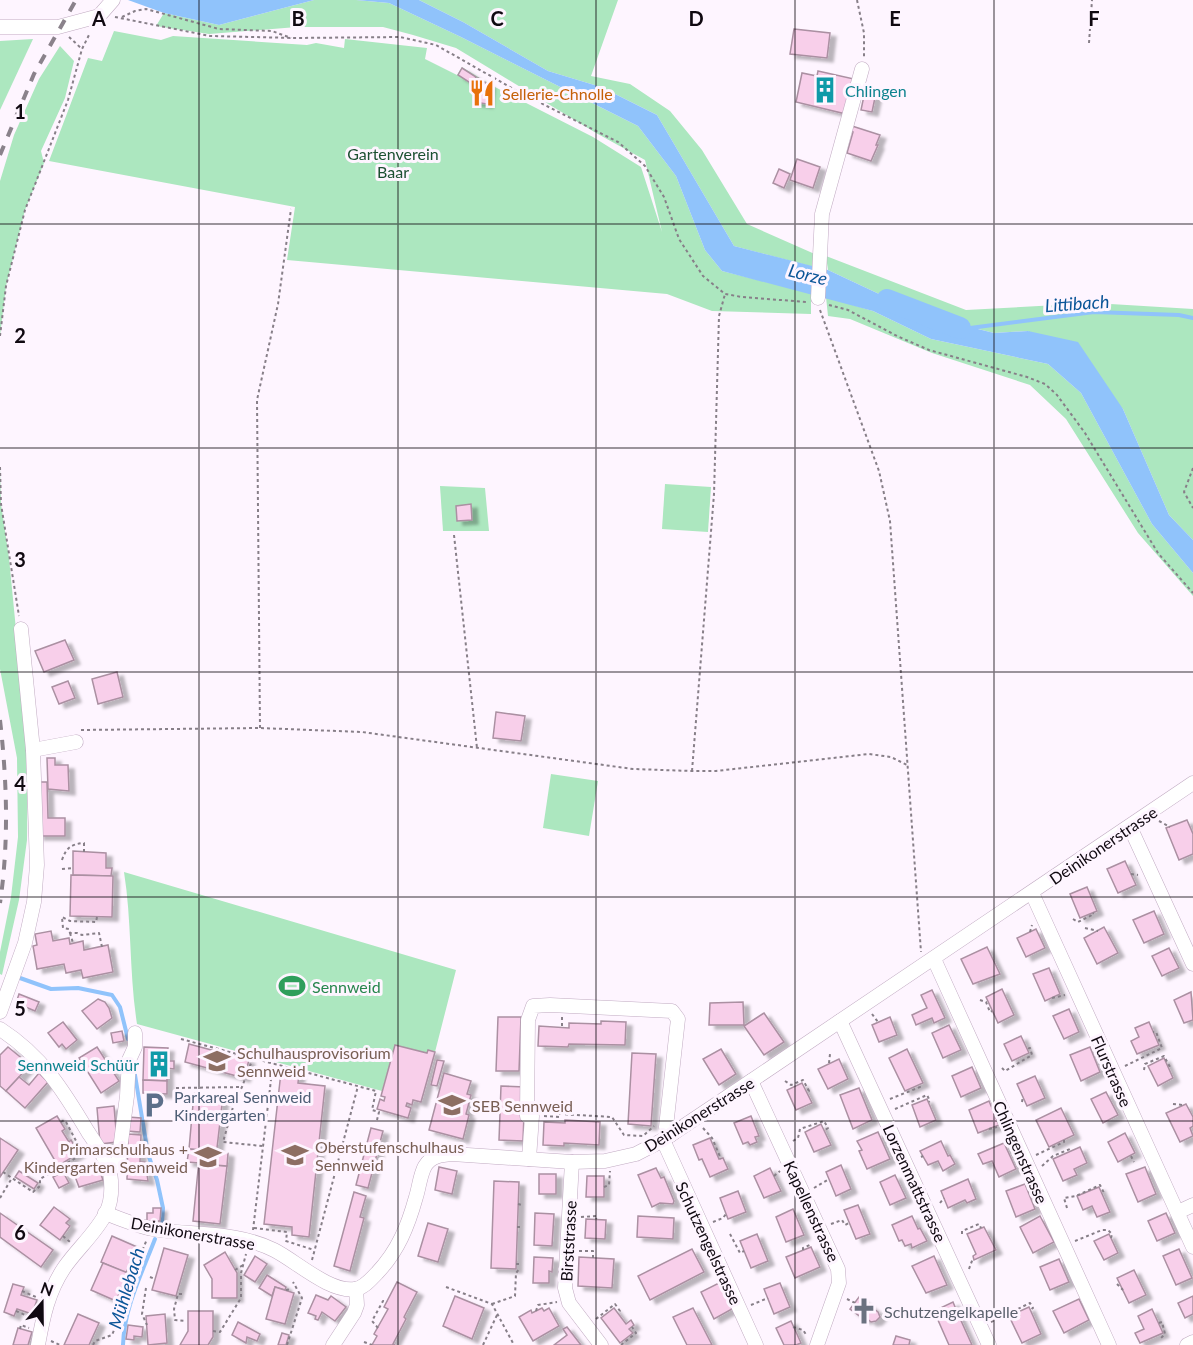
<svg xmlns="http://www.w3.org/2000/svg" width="1193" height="1345" font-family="Lato,sans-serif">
	<defs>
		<filter id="shadow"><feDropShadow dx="6" dy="4" stdDeviation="1.5" flood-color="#0004"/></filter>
	</defs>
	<rect width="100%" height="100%" fill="#fef5ff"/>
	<g fill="#ace7bf">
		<polygon points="314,0 356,0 389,3 461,37 638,126 676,176 705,250 722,271 811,293 811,314 712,311 667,294 287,260 295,207 49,161 88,58 102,61 114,31 161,40 173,36 307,45 316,43 344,48 345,39 427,48 425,59 457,75 462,67 493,86 593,137 641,167 662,232 645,160 596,133 456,48 413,35 383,27 297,27 209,34 156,26 164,13 219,25"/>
		<polygon points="419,0 618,0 591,76 630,84 670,111 702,150 747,224 817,255 814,267 734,246 657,115 601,87 548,71 463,22"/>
		<polygon points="33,39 0,110 0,41"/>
		<polygon points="60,46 74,61 65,98 41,151 44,163 25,210 6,286 0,336 0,181 14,135 39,79"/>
		<polygon points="826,256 966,310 1094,303 1193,309 1193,540 1169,515 1123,409 1028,331 994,333 926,316 828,270"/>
		<polygon points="826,297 873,311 931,339 1048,364 1081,393 1152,524 1193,573 1193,596 1138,533 1066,419 1030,385 932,353 850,319 828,316"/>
		<polygon points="0,467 1,504 9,558 28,753 27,840 19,900 2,975 0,974 0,952 11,897 18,837 17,758 0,669"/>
		<polygon points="665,484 711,487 708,532 662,529"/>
		<polygon points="440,486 485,488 489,531 443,531"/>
		<polygon points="551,774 598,781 589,836 543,828"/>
		<path d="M124 872 456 970 435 1052 428 1050 427 1053 395 1045 382 1091 137 1024C129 973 132 922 124 872Z"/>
	</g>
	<g fill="#90c3fb">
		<polygon points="128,0 314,0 219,25 164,13"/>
		<polygon points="356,0 419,0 463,22 548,71 601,87 657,115 734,246 828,270 926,316 994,333 1028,331 1078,342 1123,409 1169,515 1193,540 1193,573 1152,524 1081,393 1048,364 931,339 873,311 722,271 705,250 676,176 638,126 461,37 389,3"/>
	</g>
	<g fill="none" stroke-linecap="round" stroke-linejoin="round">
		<g stroke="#90c3fb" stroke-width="4">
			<polyline points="970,328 1094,312 1179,315 1193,318"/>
			<polyline points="20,978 51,989 78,988 112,995 120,1007 128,1039"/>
			<polyline points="134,1069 148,1154 157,1180 163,1208 162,1223"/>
			<path d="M123 1345C124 1308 142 1273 155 1239"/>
		</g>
		<polyline stroke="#90c3fb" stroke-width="22" points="887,300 960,328"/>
	</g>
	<g fill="#f8cfea" stroke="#ab90a2" stroke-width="1.5" filter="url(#shadow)">
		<polygon points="794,29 830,33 827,58 790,54"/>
		<polygon points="462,68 476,77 472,84 458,75"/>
		<polygon points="818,71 854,79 846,114 796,102 802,73 817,76"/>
		<polygon points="478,78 489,85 487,104 474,102"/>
		<polygon points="866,86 877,88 872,112 861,110"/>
		<polygon points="852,126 880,135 876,145 878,145 871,161 847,153 853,132 850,131"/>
		<polygon points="797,159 820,167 813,188 790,180"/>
		<polygon points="779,169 790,174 784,188 773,183"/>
		<polygon points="471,504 472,520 457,521 456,506"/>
		<polygon points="65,640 74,660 44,672 35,651"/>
		<polygon points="117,672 123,697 98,704 92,679"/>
		<polygon points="68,681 75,698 59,704 52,687"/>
		<polygon points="496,712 525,716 521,741 493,738"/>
		<polygon points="47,758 55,758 55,765 68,765 69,791 48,789"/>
		<polygon points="39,782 47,782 48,818 65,818 65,836 38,836"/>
		<polygon points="1187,820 1193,834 1193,854 1179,860 1166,828"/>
		<polygon points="73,851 106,853 106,868 112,868 111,876 73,875"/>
		<polygon points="1125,861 1136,885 1118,893 1107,869"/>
		<polygon points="71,875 113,876 112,917 70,916"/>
		<polygon points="1087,887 1097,911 1080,918 1070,894"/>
		<polygon points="1154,911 1164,934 1144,943 1133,920"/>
		<polygon points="1104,927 1118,953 1097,964 1084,938"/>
		<polygon points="1036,929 1045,948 1026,957 1017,938"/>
		<polygon points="51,931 53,941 69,938 70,944 83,941 84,950 108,945 113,972 83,978 81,970 66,973 64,964 37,969 33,946 37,945 35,934"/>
		<polygon points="987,947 1000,974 973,984 961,959"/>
		<polygon points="1169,948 1179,968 1162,976 1152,956"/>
		<polygon points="1049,968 1060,994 1045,1001 1033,974"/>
		<polygon points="1002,989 1014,1015 998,1023 986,997"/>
		<polygon points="932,990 945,1018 934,1023 932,1018 916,1025 912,1015 927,1008 921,995"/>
		<polygon points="1191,992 1193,1020 1184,1023 1174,1000"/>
		<polygon points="19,994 39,1002 35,1011 16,1003"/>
		<polygon points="98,999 105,1002 109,1008 112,1018 97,1029 82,1011"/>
		<polygon points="743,1002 744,1025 709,1025 710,1003"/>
		<polygon points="1069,1009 1079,1032 1064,1039 1053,1016"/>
		<polygon points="764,1013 784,1042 764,1055 744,1026"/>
		<polygon points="498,1017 521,1017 519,1071 496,1071"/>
		<polygon points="890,1017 897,1035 879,1042 872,1025"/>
		<polygon points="601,1021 626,1022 625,1045 569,1044 568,1047 538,1046 539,1026 569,1028 569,1023 601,1024"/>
		<polygon points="63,1022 77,1040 66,1049 62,1044 59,1047 48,1033"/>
		<polygon points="1149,1022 1159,1045 1137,1054 1131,1041 1139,1037 1135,1028"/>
		<polygon points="949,1025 961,1050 943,1058 932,1033"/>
		<polygon points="122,1031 124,1041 113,1043 111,1033"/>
		<polygon points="1021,1036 1029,1053 1012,1061 1004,1044"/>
		<polygon points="189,1044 249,1060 244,1078 185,1062"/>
		<polygon points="395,1045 427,1053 428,1050 435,1052 421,1102 413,1100 412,1105 407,1103 406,1106 411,1108 408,1118 377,1109 380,1099 384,1101 385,1097 381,1096"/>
		<polygon points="8,1047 30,1065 6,1091 0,1086 0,1055"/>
		<polygon points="97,1047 119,1081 101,1093 79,1058"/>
		<polygon points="144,1047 168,1048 167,1061 174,1061 174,1069 167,1068 167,1081 143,1080"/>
		<polygon points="1090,1047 1100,1072 1081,1081 1070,1055"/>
		<polygon points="721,1049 736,1074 719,1085 703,1059"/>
		<polygon points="907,1049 923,1083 905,1091 889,1058"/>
		<polygon points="632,1053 656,1054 651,1126 628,1124"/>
		<polygon points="1164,1058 1173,1078 1158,1086 1148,1066"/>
		<polygon points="839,1059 848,1079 828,1089 818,1069"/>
		<polygon points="437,1060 444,1061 437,1086 431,1085"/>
		<polygon points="972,1067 981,1088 961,1097 952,1076"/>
		<polygon points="281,1072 299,1074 298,1083 325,1086 309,1237 292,1235 292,1227 264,1224"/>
		<polygon points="39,1073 48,1082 25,1108 6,1091 19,1077 29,1085"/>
		<polygon points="444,1073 471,1081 467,1094 471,1095 466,1114 469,1115 463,1139 429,1130"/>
		<polygon points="1035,1076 1045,1098 1027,1106 1017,1084"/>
		<polygon points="143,1080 167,1081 167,1094 143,1093"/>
		<polygon points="802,1083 812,1103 796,1110 787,1090"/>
		<polygon points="501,1086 525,1087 523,1141 499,1140"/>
		<polygon points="859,1088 872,1120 853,1129 840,1095"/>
		<polygon points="1106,1092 1118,1115 1103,1123 1091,1099"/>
		<polygon points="194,1093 206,1095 206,1097 211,1097 211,1095 223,1096 215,1165 227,1166 220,1224 193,1221 200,1150 189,1149"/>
		<polygon points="927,1099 936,1120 920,1127 912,1105"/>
		<polygon points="989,1101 999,1125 978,1133 969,1110"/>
		<polygon points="1186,1104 1193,1117 1193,1126 1190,1128 1193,1136 1180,1142 1166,1113"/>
		<polygon points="114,1106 117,1142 100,1144 97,1108"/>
		<polygon points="1061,1108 1074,1135 1049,1147 1036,1120"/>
		<polygon points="57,1116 65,1129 62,1131 69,1142 71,1140 79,1153 58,1166 36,1128"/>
		<polygon points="751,1116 759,1136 755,1137 757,1142 750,1145 748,1142 743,1144 734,1123"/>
		<polygon points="128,1117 141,1118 140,1132 127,1131"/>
		<polygon points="565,1120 600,1122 599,1145 564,1143 564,1146 543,1145 544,1122 565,1123"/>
		<polygon points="821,1124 831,1145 814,1152 805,1132"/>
		<polygon points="371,1128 383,1131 368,1188 356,1185"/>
		<polygon points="878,1132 890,1159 867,1169 859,1151 862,1150 857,1141"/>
		<polygon points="1125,1133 1135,1153 1118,1162 1108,1142"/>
		<polygon points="128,1134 141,1135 140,1162 145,1162 148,1181 127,1179"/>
		<polygon points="0,1138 18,1150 0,1177"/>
		<polygon points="710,1138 719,1159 723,1158 728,1169 710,1177 702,1159 699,1160 693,1145"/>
		<polygon points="941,1141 948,1156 950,1155 955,1164 943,1171 938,1161 928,1165 920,1151"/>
		<polygon points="1004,1143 1016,1169 999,1177 992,1161 983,1164 978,1154"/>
		<polygon points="1080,1147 1087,1163 1074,1169 1077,1175 1063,1181 1053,1159"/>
		<polygon points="189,1149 200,1150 199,1163 187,1162"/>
		<polygon points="217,1151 228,1153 227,1166 215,1165"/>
		<polygon points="97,1164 103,1180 79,1187 73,1171"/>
		<polygon points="841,1165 851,1189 836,1196 826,1172"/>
		<polygon points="439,1167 457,1171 452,1194 435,1190"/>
		<polygon points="1145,1167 1156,1194 1138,1202 1126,1174"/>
		<polygon points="656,1168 661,1178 664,1177 674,1201 673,1204 660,1203 652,1207 638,1175"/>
		<polygon points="770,1168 781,1191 764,1198 754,1176"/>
		<polygon points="19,1171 38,1183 34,1189 15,1177"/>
		<polygon points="63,1172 69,1183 59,1188 53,1177"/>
		<rect x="539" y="1174" width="17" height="20"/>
		<polygon points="895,1175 906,1198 890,1205 880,1182"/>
		<polygon points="587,1176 604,1176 604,1197 586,1197"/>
		<polygon points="968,1179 976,1199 967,1203 965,1200 948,1208 941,1191"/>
		<polygon points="494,1181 519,1182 516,1269 491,1268"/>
		<polygon points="1025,1184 1035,1209 1016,1217 1006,1191"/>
		<polygon points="1099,1187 1110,1212 1097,1217 1092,1206 1083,1210 1077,1196"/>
		<polygon points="738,1191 746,1212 728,1219 720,1198"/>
		<polygon points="354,1192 366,1196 360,1217 364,1218 350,1271 334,1266"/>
		<polygon points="858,1205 870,1234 856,1239 844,1210"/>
		<polygon points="54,1207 70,1219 66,1223 70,1226 60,1240 40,1225"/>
		<polygon points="153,1208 161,1208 160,1221 147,1221 147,1213 153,1213"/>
		<polygon points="793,1209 804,1235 786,1242 776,1217"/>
		<polygon points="0,1213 53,1250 41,1267 0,1237"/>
		<polygon points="535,1213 554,1214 552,1246 534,1245"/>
		<polygon points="1166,1213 1175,1233 1157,1241 1148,1221"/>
		<polygon points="638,1216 674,1218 673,1239 637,1237"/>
		<polygon points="912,1216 918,1229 920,1228 927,1241 912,1248 911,1244 905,1246 902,1240 899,1241 892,1225"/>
		<polygon points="1040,1216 1054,1242 1033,1253 1020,1227"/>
		<polygon points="586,1219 606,1220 605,1239 585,1238"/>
		<polygon points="428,1223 448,1229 438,1262 418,1256"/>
		<polygon points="984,1227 996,1250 974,1260 973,1256 976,1254 967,1234"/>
		<polygon points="757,1234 768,1261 751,1268 740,1241"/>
		<polygon points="1109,1234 1118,1253 1104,1260 1094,1241"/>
		<polygon points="112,1236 137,1247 126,1273 101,1262"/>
		<polygon points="811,1247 820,1267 795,1278 786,1257"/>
		<polygon points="164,1248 188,1255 176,1296 152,1290"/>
		<polygon points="692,1249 704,1272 650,1300 638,1276"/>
		<polygon points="1179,1249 1192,1278 1176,1285 1163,1256"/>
		<polygon points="225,1252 237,1273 237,1298 212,1298 212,1279 204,1265"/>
		<polygon points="255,1256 267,1264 255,1282 244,1275"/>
		<polygon points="934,1256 947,1285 926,1293 912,1266"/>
		<polygon points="534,1257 553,1258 552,1272 549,1271 549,1283 533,1283"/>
		<polygon points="579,1257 614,1259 612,1288 578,1286"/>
		<polygon points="1059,1259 1069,1282 1050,1290 1040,1267"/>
		<polygon points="103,1263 128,1273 116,1301 91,1290"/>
		<polygon points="1134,1270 1146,1295 1129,1303 1117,1278"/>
		<polygon points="267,1275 286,1287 285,1290 275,1287 272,1296 259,1288"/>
		<polygon points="397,1282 417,1292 404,1317 406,1319 393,1344 395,1345 372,1345 377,1336 374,1334 388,1309 384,1307"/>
		<polygon points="719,1283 732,1309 714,1319 701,1292"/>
		<polygon points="780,1283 790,1307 774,1314 764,1289"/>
		<polygon points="13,1284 24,1287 21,1295 37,1300 32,1314 17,1309 14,1316 4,1312"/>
		<polygon points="275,1287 294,1293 285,1324 266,1319"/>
		<polygon points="316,1295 328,1300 331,1296 346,1307 335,1321 322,1312 318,1320 315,1319 316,1316 308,1313"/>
		<polygon points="455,1296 484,1308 472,1339 443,1326"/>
		<polygon points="1193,1296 1193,1314 1185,1318 1178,1303"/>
		<polygon points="859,1297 878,1312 880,1317 876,1321 871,1322 866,1318 865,1320 850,1309"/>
		<polygon points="1079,1299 1089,1320 1064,1333 1053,1311"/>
		<polygon points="953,1302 958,1314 972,1345 949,1345 934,1311"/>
		<polygon points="1029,1307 1041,1334 1022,1343 1009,1316"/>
		<polygon points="542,1308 544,1311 549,1308 559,1326 533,1341 519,1317 531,1310 532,1313"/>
		<polygon points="614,1308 626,1324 631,1320 634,1325 629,1329 633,1333 620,1343 601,1318"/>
		<polygon points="693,1308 712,1345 687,1345 673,1317"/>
		<polygon points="1152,1309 1163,1333 1140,1343 1135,1333 1144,1329 1138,1316"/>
		<polygon points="188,1311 213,1311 213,1337 208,1345 180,1345 188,1331"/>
		<polygon points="78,1314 99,1323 89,1345 64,1345"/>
		<polygon points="165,1314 167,1343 148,1345 146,1316"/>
		<polygon points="791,1321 801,1343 796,1345 784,1345 776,1328"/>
		<polygon points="238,1322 260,1334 257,1341 247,1337 246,1343 232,1335"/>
		<polygon points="128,1325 143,1327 142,1337 134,1336 134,1340 126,1339"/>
		<polygon points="567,1327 581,1345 554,1345 567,1335 563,1329"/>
		<polygon points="18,1328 32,1332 28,1345 13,1345"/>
		<polygon points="282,1333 289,1335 286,1345 278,1345"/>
		<polygon points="896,1336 910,1340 909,1345 893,1345"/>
	</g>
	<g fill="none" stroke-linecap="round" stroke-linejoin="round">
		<g stroke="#c1abc2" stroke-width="15">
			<g id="minor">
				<polyline points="0,27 58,27 99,16 113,0"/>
				<polyline points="818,298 822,214 862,69"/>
				<polyline points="33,750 76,742"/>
				<polyline points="1130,827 1193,964"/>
				<polyline points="1032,893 1193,1247"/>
				<polyline points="934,959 1109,1345"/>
				<polyline points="0,1012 25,943 34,902 37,865 33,750 21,629"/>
				<polyline points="840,1021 989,1345"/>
				<path d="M0 1029C42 1056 63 1090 88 1132 96 1144 106 1158 110 1172 112 1185 112 1201 106 1213 96 1233 77 1249 64 1268 48 1292 43 1317 38 1345"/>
				<polyline points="751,1081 838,1269 839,1283 817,1345"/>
				<polyline points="663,1140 756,1345"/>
				<polyline points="529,1159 532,1116 527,1116 528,1020 533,1006 550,1005 672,1011 678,1019 666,1127 671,1135"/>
				<polyline points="572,1162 565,1288 569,1303 601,1345"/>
				<polyline points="109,1170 118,1165 127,1096 129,1060 135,1047 135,1033"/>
				<polyline points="1178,1212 1193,1205"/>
				<path d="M105 1213C121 1219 137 1226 153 1229 193 1236 236 1231 274 1250 296 1261 330 1293 355 1289 364 1288 371 1279 377 1273 398 1251 408 1226 416 1197 419 1188 420 1175 425 1166 431 1156 441 1155 452 1154L572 1162 605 1161 636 1154 663 1140 751 1081 1193 783"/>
				<polyline points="333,1345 354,1313 357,1305 356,1289"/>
				<polyline points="1187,1345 1193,1342"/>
			</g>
		</g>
		<g stroke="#877f88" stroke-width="2" stroke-dasharray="3 3" stroke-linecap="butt">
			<polyline points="857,0 864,33 864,57"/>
			<polyline points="115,17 210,36 294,38 400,37 436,45 517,91 618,142 645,166 664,197 679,239 703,276 725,294 742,297 806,302"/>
			<polyline points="122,17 135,11 146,9 219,29 272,31 291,38"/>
			<polyline points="69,37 82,49"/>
			<polyline points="1089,43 1092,0"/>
			<polyline points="829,305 848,310 897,336 929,350 1027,377 1045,384 1057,395 1085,433 1158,553 1193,593"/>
			<polyline points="820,310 879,471 890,521 921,952"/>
			<polyline points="0,336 6,286 25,210 68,100 82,49 90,33"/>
			<polyline points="0,467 1,504 19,616"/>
			<polyline points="1193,468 1184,492 1193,508"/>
			<polyline points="454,535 477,748"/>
			<polyline points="260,728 257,400 278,304 291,209"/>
			<polyline points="81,730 260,728 362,732 633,769 692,771 716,771 869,754 891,757 907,765"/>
			<polyline points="692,771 714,494 719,316 725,294"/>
			<polyline points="1159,821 1170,827"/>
			<path d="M62 860C66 848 71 844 84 843V852"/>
			<polyline points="62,869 73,868"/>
			<polyline points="1131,874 1138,875"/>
			<polyline points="97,917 96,922 70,921 62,917 63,928 69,929 70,933 77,933 82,935 99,933 102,947"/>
			<polyline points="1073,919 1078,922 1094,914 1093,913"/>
			<polyline points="1085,928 1098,931"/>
			<polyline points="1030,932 1032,925"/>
			<polyline points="70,933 73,943"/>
			<polyline points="1052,998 1065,995"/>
			<polyline points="980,1000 986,1002 990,1012 992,1011"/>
			<polyline points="872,1014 878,1022"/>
			<polyline points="562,1017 562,1028"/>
			<polyline points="181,1039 376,1091 372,1110 379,1112 377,1120"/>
			<polyline points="253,1058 242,1087 235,1100 223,1142 262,1146"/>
			<polyline points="829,1063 830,1054"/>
			<polyline points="1125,1066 1162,1048 1156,1032 1153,1032"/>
			<polyline points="1002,1068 1005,1071 1032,1055 1030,1048 1027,1049"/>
			<polyline points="1144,1070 1145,1064 1164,1056 1170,1067 1168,1068"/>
			<polyline points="785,1081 791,1085 803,1080 809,1091 807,1093"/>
			<polyline points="176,1088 242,1087"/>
			<polyline points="890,1099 920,1087 920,1084"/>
			<polyline points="1022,1102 1023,1096"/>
			<polyline points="1173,1104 1183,1105"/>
			<polyline points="895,1109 927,1095 930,1101 929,1102"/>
			<polyline points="544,1116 560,1117 560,1114 612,1117 624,1135 643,1136 654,1126"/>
			<polyline points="61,1122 66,1119"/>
			<polyline points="66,1122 83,1154"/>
			<polyline points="703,1128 712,1138 721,1159"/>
			<polyline points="989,1129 997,1127"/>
			<polyline points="793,1141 798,1138 800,1129 824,1121 828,1128 824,1131"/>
			<polyline points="1036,1155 1064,1142 1064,1140"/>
			<polyline points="1131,1156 1134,1162"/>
			<polyline points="921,1157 923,1156"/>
			<polyline points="1042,1166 1053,1156 1070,1149 1071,1151"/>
			<polyline points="3,1172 33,1192 40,1186 40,1179 86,1152"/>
			<polyline points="774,1176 780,1171"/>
			<polyline points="604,1187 609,1185 610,1171"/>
			<polyline points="814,1188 829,1179"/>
			<polyline points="0,1198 12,1178"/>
			<polyline points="940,1203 944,1198"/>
			<polyline points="518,1204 522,1205"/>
			<polyline points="1067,1208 1064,1198 1076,1196 1100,1185 1104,1193 1102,1194"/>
			<polyline points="581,1217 597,1216 596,1219"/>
			<polyline points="713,1222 723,1218 726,1214"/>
			<polyline points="831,1224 842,1220 845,1225 849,1223"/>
			<polyline points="517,1227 521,1227"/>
			<polyline points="254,1228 287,1232 286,1241 314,1250"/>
			<polyline points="253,1230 273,1063"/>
			<polyline points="730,1234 740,1253 744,1251"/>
			<polyline points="962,1234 962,1231 979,1224 981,1228"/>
			<polyline points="63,1236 70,1242"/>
			<polyline points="1075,1241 1102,1230 1108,1230 1112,1234 1111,1238"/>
			<polyline points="803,1250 803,1248 812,1244"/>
			<polyline points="579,1251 593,1251 593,1258"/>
			<polyline points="312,1260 358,1086"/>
			<polyline points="516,1264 520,1264"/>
			<polyline points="969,1269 973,1258"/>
			<polyline points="235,1270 243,1265"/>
			<polyline points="150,1277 155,1279"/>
			<polyline points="1117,1284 1123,1290"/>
			<polyline points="446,1287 492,1304 514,1345"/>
			<polyline points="146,1288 142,1314 147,1325"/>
			<polyline points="286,1290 291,1289"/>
			<polyline points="22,1291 36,1297"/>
			<polyline points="182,1294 178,1294 174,1309 175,1320 186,1321"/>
			<polyline points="847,1299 855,1303"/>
			<polyline points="492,1304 515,1296 516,1273 520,1268"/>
			<polyline points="751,1305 768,1298"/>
			<polyline points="16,1311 30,1317"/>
			<polyline points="536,1311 538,1305 557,1302"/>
			<polyline points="596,1319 615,1304 620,1311 618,1313"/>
			<polyline points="991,1322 1030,1303 1033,1308 1030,1310"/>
			<polyline points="1159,1323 1162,1322 1165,1334 1160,1339"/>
			<polyline points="793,1327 803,1330 807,1336"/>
			<polyline points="378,1328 372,1321 383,1301 387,1302"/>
			<polyline points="20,1329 21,1325 29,1328"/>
			<polyline points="213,1331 220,1332 241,1298 241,1273 246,1254"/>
			<polyline points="51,1341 60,1345"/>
			<polyline points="364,1342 372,1345"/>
			<polyline points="93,1345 95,1341 112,1335 125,1304 124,1295 147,1239"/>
			<polyline points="287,1345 302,1298 293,1282"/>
			<polyline points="483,1345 497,1315"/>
			<polyline points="621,1345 636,1333 632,1327"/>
		</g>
		<use href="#minor" stroke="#fff" stroke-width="14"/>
		<g stroke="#8a828b" stroke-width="4" stroke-dasharray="10 10" stroke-linecap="butt">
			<polyline points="0,155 34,74 76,0"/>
			<path d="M0 720C7 781 9 842 0 903"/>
		</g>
	</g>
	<path fill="none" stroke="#100911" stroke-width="1.5" stroke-opacity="0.55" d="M199 0V1345M398 0V1345M596 0V1345M795 0V1345M994 0V1345M0 224H1193M0 448H1193M0 672H1193M0 897H1193M0 1121H1193"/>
	<defs>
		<g id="building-bare" transform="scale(2.07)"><path d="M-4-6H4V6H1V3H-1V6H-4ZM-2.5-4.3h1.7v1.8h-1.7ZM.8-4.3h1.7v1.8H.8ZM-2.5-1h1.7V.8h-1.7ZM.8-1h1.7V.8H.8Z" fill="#0f9aa8" stroke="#fef5ff" stroke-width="2.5" paint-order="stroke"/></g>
		<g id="restaurant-bare" transform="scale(2.07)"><path d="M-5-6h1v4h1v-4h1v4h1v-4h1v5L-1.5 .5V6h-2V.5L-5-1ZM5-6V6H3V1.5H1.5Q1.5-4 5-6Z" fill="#e8710a" stroke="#fef5ff" stroke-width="2.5" paint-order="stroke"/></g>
		<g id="stadium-bare" transform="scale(2.07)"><path d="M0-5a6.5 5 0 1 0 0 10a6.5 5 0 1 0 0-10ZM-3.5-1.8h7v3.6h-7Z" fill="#2e9e5b" stroke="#fef5ff" stroke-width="2.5" paint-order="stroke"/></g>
		<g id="school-bare" transform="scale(2.07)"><path d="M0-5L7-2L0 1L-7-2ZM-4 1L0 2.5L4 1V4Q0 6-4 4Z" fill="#8d6e63" stroke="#fef5ff" stroke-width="2.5" paint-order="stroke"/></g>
		<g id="parking-bare" transform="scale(2.07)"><path d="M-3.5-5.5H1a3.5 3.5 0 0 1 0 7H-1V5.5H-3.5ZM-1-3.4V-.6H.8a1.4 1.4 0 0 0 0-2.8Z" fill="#5c6f8a" stroke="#fef5ff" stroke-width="2.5" paint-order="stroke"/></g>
		<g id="church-bare" transform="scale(2.07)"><path d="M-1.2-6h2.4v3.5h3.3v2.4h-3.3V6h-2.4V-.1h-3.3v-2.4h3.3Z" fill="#6b7280" stroke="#fef5ff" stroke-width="2.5" paint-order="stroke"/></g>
	</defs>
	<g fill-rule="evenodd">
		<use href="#building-bare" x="825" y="90"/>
		<use href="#restaurant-bare" x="482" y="93"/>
		<use href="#stadium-bare" x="292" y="986"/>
		<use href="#school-bare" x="217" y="1061"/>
		<use href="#building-bare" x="159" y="1064"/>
		<use href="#parking-bare" x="154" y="1105"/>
		<use href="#school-bare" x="452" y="1105"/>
		<use href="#school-bare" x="295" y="1155"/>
		<use href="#school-bare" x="208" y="1157"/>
		<use href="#church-bare" x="864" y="1311"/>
	</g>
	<g text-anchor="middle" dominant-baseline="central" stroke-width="6" stroke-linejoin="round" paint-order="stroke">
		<g font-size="16" fill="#0d838f" stroke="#fef5ff" text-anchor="start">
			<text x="845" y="90">Chlingen</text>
			<text x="139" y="1064" text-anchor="end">Sennweid Schüür</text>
		</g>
		<g font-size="16" fill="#c56008" stroke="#fef5ff" text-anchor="start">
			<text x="502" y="93">Sellerie-Chnolle</text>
		</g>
		<g font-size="16" fill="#1c5032" stroke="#fef5ff">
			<text x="393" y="153">Gartenverein<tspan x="393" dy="18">Baar</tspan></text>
		</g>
		<g font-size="16" fill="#100911" stroke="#fef5ff">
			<text transform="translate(1103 845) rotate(-34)">Deinikonerstrasse</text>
			<text transform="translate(1112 1071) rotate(66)">Flurstrasse</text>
			<text transform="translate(699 1114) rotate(-32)">Deinikonerstrasse</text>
			<text transform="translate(1021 1152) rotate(66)">Chlingenstrasse</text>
			<text transform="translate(915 1183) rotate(65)">Lorzenmattstrasse</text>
			<text transform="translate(812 1211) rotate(65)">Kapellenstrasse</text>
			<text transform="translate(193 1233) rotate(10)">Deinikonerstrasse</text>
			<text transform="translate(568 1241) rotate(-87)">Birststrasse</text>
			<text transform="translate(709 1243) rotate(65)">Schutzengelstrasse</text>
		</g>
		<g font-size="16" fill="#27864d" stroke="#fef5ff" text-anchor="start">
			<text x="312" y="986">Sennweid</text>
		</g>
		<g font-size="16" fill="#785e54" stroke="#fef5ff" text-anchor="start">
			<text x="237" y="1052">Schulhausprovisorium<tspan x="237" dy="18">Sennweid</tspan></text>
			<text x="472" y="1105">SEB Sennweid</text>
			<text x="315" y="1146">Oberstufenschulhaus<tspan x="315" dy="18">Sennweid</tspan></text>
			<text x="188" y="1148" text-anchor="end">Primarschulhaus +<tspan x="188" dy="18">Kindergarten Sennweid</tspan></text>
		</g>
		<g font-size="16" fill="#4e5e75" stroke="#fef5ff" text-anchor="start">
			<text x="174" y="1096">Parkareal Sennweid<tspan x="174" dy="18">Kindergarten</tspan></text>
		</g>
		<g font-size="16" fill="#5b616d" stroke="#fef5ff" text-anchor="start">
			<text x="884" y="1311">Schutzengelkapelle</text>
		</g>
		<g font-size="18" font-style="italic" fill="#0b5598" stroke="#fef5ff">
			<text transform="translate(808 274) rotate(14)">Lorze</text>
			<text transform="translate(1077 303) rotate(-4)">Littibach</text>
			<text transform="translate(126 1288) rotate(-73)">Mühlebach</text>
		</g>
	</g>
	<g font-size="20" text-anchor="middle" font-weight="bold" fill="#100911" stroke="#fef5ff" stroke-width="6" stroke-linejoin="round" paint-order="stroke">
		<text x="99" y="26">A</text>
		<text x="298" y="26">B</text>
		<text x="497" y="26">C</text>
		<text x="696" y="26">D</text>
		<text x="895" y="26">E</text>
		<text x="1094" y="26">F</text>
		<text x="20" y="119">1</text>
		<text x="20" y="343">2</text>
		<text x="20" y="567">3</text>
		<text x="20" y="791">4</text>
		<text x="20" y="1016">5</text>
		<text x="20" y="1240">6</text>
	</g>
	<g transform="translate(42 1303) rotate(20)" stroke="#fef5ff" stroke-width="4.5" paint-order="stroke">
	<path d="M0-4.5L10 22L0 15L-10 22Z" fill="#100911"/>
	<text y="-9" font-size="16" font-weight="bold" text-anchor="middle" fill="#100911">N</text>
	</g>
</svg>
